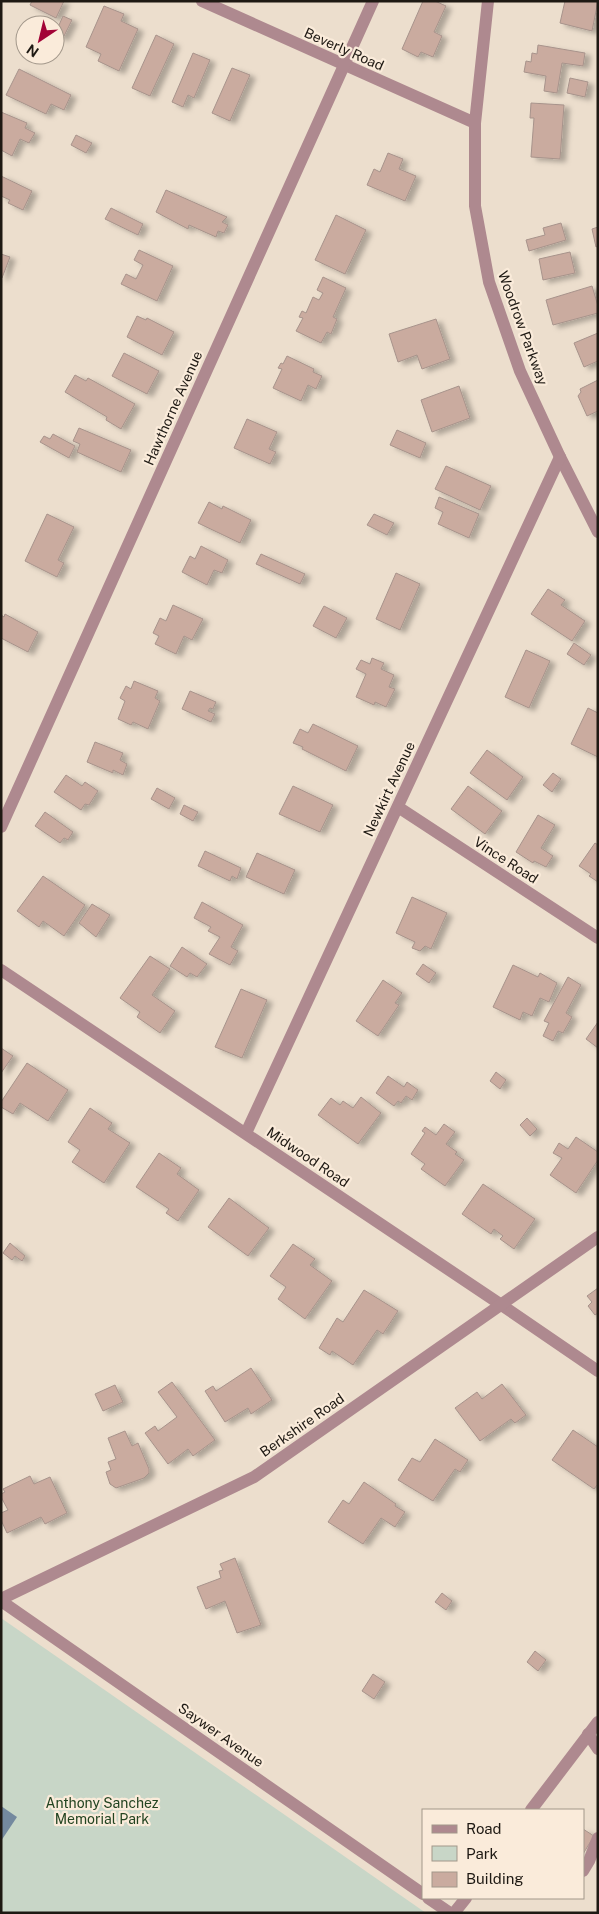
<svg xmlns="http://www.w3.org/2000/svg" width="599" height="1914" font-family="'Public Sans',sans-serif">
	<defs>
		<filter id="shadow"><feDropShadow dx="5.5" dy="3" stdDeviation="2.5" flood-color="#0004"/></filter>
	</defs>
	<rect width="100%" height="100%" fill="#ecdecd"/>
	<polygon fill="#c8d6c7" points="1,1618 426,1913 1,1913"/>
	<polygon fill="#74899f" points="1,1806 17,1817 1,1841"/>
	<g fill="#caab9f" stroke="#a7938b" filter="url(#shadow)">
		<polygon points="32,1 64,1 56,18 30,5"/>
		<polygon points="423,1 435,1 446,6 434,32 442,36 433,57 421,52 418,57 402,49"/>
		<polygon points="565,1 598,1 592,31 560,23"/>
		<polygon points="104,6 124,14 121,21 138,29 119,71 98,61 101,54 86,47"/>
		<polygon points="63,16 72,20 63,38 55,34"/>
		<polygon points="156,35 174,44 150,96 132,88"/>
		<polygon points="538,45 585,53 583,66 562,63 557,93 544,91 546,76 524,72 526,61 531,62 532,53 537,54"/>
		<polygon points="193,53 210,60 194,98 188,95 183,107 172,102"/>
		<polygon points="232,68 250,75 230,121 212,113"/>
		<polygon points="19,69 71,95 64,110 51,104 46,114 6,95"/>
		<polygon points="570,78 588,82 585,97 567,93"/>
		<polygon points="531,103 564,105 560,159 531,157 534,118 530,118"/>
		<polygon points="1,112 27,123 25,128 35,133 29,143 20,139 12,156 1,150"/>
		<polygon points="76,135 92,143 86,153 71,145"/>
		<polygon points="388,153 403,159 399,169 416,176 405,201 367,185 374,169 380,172"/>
		<polygon points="1,176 32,191 23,210 8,203 10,200 1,196"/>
		<polygon points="166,190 227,217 222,222 228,225 224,233 218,231 216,237 189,225 188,229 156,212"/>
		<polygon points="111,208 143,224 138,235 105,219"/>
		<polygon points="336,215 366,230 345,274 315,260"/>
		<polygon points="561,223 566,240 529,251 526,240 545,235 543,228"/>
		<polygon points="598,227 598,246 596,247 592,229"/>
		<polygon points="139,250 173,266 157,301 121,284 126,274 136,279 143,265 134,260"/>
		<polygon points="570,252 575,273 543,280 539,259"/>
		<polygon points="1,254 10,257 2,278 1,278"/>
		<polygon points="323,277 346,288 333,317 337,319 331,334 327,332 321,343 296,331 303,318 299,317 302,311 306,313 313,297 319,300 323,293 317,290"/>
		<polygon points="592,286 598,306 598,313 553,325 546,300"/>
		<polygon points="137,316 146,320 147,318 174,332 162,355 127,337"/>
		<polygon points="436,319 450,359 422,369 417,355 398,362 389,334"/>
		<polygon points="598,333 598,361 584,367 574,343"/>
		<polygon points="124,353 159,371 147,394 112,376"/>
		<polygon points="287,356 314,369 313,372 322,376 316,389 308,385 301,401 273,388 282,369 278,368 281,363 283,364"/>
		<polygon points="75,375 86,381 88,378 135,404 121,429 106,420 107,417 65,392"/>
		<polygon points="598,380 598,411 587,416 578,396 581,392 580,389"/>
		<polygon points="459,386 470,418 432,432 421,400"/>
		<polygon points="247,419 277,432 269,449 276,452 270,464 234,448"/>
		<polygon points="79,428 131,450 121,472 77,452 80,444 73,441"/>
		<polygon points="397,430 426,443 420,458 390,445"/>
		<polygon points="53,434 75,446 69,458 40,442 44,436 50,439"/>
		<polygon points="446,466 491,486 480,510 435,489"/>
		<polygon points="439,497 479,514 469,538 438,524 443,512 435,508"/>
		<polygon points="209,502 222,509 223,506 251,520 240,543 198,523"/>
		<polygon points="47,514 74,527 58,560 64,563 57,577 25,561"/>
		<polygon points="374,514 394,523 387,535 367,525"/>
		<polygon points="201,546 228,560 222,573 214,570 207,585 182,572 190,556 195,559"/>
		<polygon points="261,554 305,574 300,584 256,564"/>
		<polygon points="396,573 420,584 400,630 376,619"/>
		<polygon points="548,589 565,600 561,605 585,621 572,641 531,614"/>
		<polygon points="173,605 203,619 192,640 184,636 176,654 155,644 159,636 153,633 160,618 166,621"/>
		<polygon points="324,606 347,618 336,638 313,626"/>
		<polygon points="5,614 38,632 28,652 1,638 1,615 4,617"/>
		<polygon points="574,643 591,655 584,665 567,654"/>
		<polygon points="526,650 550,661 529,708 505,697"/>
		<polygon points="372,658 384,663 381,669 394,675 389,687 395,689 386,707 375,702 374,705 356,697 366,674 356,669 361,660 370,664"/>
		<polygon points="134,681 158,691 155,698 160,701 148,729 133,722 131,725 118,719 125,701 120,698 126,686 131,689"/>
		<polygon points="190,691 216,702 213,709 210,708 208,711 215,714 211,722 182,709"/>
		<polygon points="588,708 598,713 598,757 571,744"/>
		<polygon points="313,724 358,746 346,771 302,749 303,747 293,743 300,729 308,733"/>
		<polygon points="95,742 123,753 120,760 127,764 123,775 113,770 113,773 87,762"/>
		<polygon points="487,750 523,777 507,800 470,773"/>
		<polygon points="553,773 561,779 552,792 543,785"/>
		<polygon points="66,775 82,786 85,782 98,791 89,805 85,804 81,810 54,792"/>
		<polygon points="293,786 333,805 320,832 279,814"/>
		<polygon points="468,786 502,811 485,834 451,809"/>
		<polygon points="157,788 175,798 169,809 151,799"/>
		<polygon points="184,805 198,812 193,821 180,814"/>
		<polygon points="45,812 73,832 68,840 64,838 60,843 35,826"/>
		<polygon points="538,815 555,825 541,848 553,856 546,867 534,861 533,863 516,852"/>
		<polygon points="595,843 598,845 598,882 589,876 591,874 579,866"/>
		<polygon points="205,851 241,868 237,879 232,876 230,881 198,866"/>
		<polygon points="257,853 295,870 284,894 246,877"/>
		<polygon points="43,876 85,905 64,936 43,921 39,927 17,911"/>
		<polygon points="412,897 447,913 431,949 425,946 420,951 412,948 415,942 396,933"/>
		<polygon points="202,902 243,925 231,947 238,951 230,965 209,954 220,937 208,931 211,927 194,918"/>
		<polygon points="92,904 110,915 96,937 79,923"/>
		<polygon points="182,947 207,964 197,977 190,973 187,977 170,966"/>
		<polygon points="150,956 170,969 152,995 175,1011 160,1033 137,1017 140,1012 120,998"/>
		<polygon points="423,964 436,973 429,983 416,974"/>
		<polygon points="513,965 538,977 540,973 557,983 549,1002 540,998 532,1016 523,1012 520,1020 493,1007"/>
		<polygon points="568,977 581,985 566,1013 572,1017 563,1033 558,1031 553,1041 543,1036 549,1023 544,1021"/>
		<polygon points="383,980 402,993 395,1003 399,1005 378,1036 356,1021"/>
		<polygon points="241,989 267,1000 242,1058 215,1047"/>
		<polygon points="598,1022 598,1048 586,1039"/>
		<polygon points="1,1048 13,1056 1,1073"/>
		<polygon points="27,1063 68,1090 48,1121 20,1103 13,1114 1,1107 1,1102"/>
		<polygon points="496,1072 506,1080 500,1089 490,1081"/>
		<polygon points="388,1076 404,1087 407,1082 418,1090 412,1100 406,1096 401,1103 398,1101 394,1106 376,1093"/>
		<polygon points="361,1097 381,1113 358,1144 318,1115 331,1098 340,1105 343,1101 353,1108"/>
		<polygon points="90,1108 112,1123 108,1129 130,1143 104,1183 72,1162 80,1150 68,1142"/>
		<polygon points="527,1118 537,1129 530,1136 520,1125"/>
		<polygon points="444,1124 455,1132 446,1144 457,1152 455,1154 464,1160 445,1186 421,1169 425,1164 411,1154 425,1133 422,1131 425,1127 436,1135"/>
		<polygon points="576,1137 598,1152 598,1160 576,1193 550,1175 562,1158 553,1153 559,1143 568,1149"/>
		<polygon points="159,1153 181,1168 177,1174 199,1190 178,1221 166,1213 169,1209 136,1187"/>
		<polygon points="483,1184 535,1219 514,1249 500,1239 503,1236 494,1229 491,1234 462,1214"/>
		<polygon points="229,1198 269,1228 248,1256 208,1227"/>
		<polygon points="10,1243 25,1256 22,1261 15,1256 12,1260 3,1253"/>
		<polygon points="293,1244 315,1259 310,1265 332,1281 305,1319 278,1299 286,1287 270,1276"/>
		<polygon points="598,1288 598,1313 595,1315 588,1306 592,1302 587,1296"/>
		<polygon points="364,1290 398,1311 383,1334 377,1330 353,1365 332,1351 330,1355 319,1348 337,1318 343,1322"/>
		<polygon points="251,1368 272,1400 251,1414 248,1408 225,1422 205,1391 213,1386 216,1391"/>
		<polygon points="172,1382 215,1440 193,1456 188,1449 168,1464 145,1433 155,1426 158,1431 177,1417 158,1392"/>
		<polygon points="502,1384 526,1415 515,1423 511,1419 480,1441 455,1408 477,1392 482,1399"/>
		<polygon points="115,1385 123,1402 103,1411 95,1394"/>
		<polygon points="573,1430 598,1447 598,1484 594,1489 552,1460"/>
		<polygon points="125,1431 132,1446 138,1443 149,1469 149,1473 144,1478 116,1488 110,1484 106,1472 111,1470 108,1462 116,1459 108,1438"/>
		<polygon points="435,1439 468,1460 460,1472 455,1469 433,1501 398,1480 412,1458 420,1462"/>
		<polygon points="30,1476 34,1484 50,1477 67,1513 45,1524 41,1517 7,1533 1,1520 1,1513 8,1510 1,1497 1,1494 5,1492 3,1489"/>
		<polygon points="364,1482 396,1504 395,1506 405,1512 395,1527 381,1518 363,1544 328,1522 343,1500 349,1504"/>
		<polygon points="235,1558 261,1625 237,1633 225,1601 206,1609 197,1587 221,1578 219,1571 223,1570 220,1564"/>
		<polygon points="442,1593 452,1601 446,1610 435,1602"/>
		<polygon points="535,1651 546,1660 538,1671 527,1662"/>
		<polygon points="373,1674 385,1682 374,1699 362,1691"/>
		<polygon points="583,1829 594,1836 583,1854"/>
	</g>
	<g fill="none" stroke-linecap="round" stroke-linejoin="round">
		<g stroke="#ae898f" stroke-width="12">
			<polyline points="202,1 475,123"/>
			<polyline points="488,1 475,123 475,206 489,282 520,371 560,457 598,532"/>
			<polyline points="398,807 598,938"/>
			<polyline points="1,827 373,1"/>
			<polyline points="1,970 500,1304 598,1371"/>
			<polyline points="246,1133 560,457"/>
			<polyline points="1,1599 254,1477 598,1237"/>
			<polyline points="1,1601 423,1894"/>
			<polyline points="588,1734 598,1749"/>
			<polyline points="531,1810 598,1722"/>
			<polyline points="583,1871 589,1861 598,1838"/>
			<polyline points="428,1898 450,1913"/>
			<polyline points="454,1913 466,1898"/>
		</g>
	</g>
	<g text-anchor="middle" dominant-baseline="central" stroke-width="4.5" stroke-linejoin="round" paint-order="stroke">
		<g font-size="14" fill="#1e1913" stroke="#faebda">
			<text transform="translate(344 49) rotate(24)">Beverly Road</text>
			<text transform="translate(523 328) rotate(70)">Woodrow Parkway</text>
			<text transform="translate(173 408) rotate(-66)">Hawthorne Avenue</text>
			<text transform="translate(389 789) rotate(-65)">Newkirt Avenue</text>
			<text transform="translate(506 860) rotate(33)">Vince Road</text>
			<text transform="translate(308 1157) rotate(34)">Midwood Road</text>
			<text transform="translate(302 1425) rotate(-35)">Berkshire Road</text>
			<text transform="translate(221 1735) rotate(35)">Saywer Avenue</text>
		</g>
		<g font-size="14" fill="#234421" stroke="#faebda">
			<text x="102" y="1803">Anthony Sanchez<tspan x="102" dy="16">Memorial Park</tspan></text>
		</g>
	</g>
	<rect width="599" height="1914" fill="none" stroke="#1e1913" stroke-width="5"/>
	<rect x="422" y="1809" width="162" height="90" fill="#faebda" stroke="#a2978a"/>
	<rect x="432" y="1825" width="25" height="8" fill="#ae898f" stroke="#a2978a"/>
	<text x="466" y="1834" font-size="15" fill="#1e1913">Road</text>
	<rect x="432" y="1846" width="25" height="15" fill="#c8d6c7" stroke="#a2978a"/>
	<text x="466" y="1859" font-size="15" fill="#1e1913">Park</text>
	<rect x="432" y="1872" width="25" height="15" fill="#caab9f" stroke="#a2978a"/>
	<text x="466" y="1884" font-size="15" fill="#1e1913">Building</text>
	<g transform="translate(40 40) rotate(215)"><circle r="24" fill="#faebda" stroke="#a2978a"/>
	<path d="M0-4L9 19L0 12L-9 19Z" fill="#a20336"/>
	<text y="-8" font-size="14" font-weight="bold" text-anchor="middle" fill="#1e1913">N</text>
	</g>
</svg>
